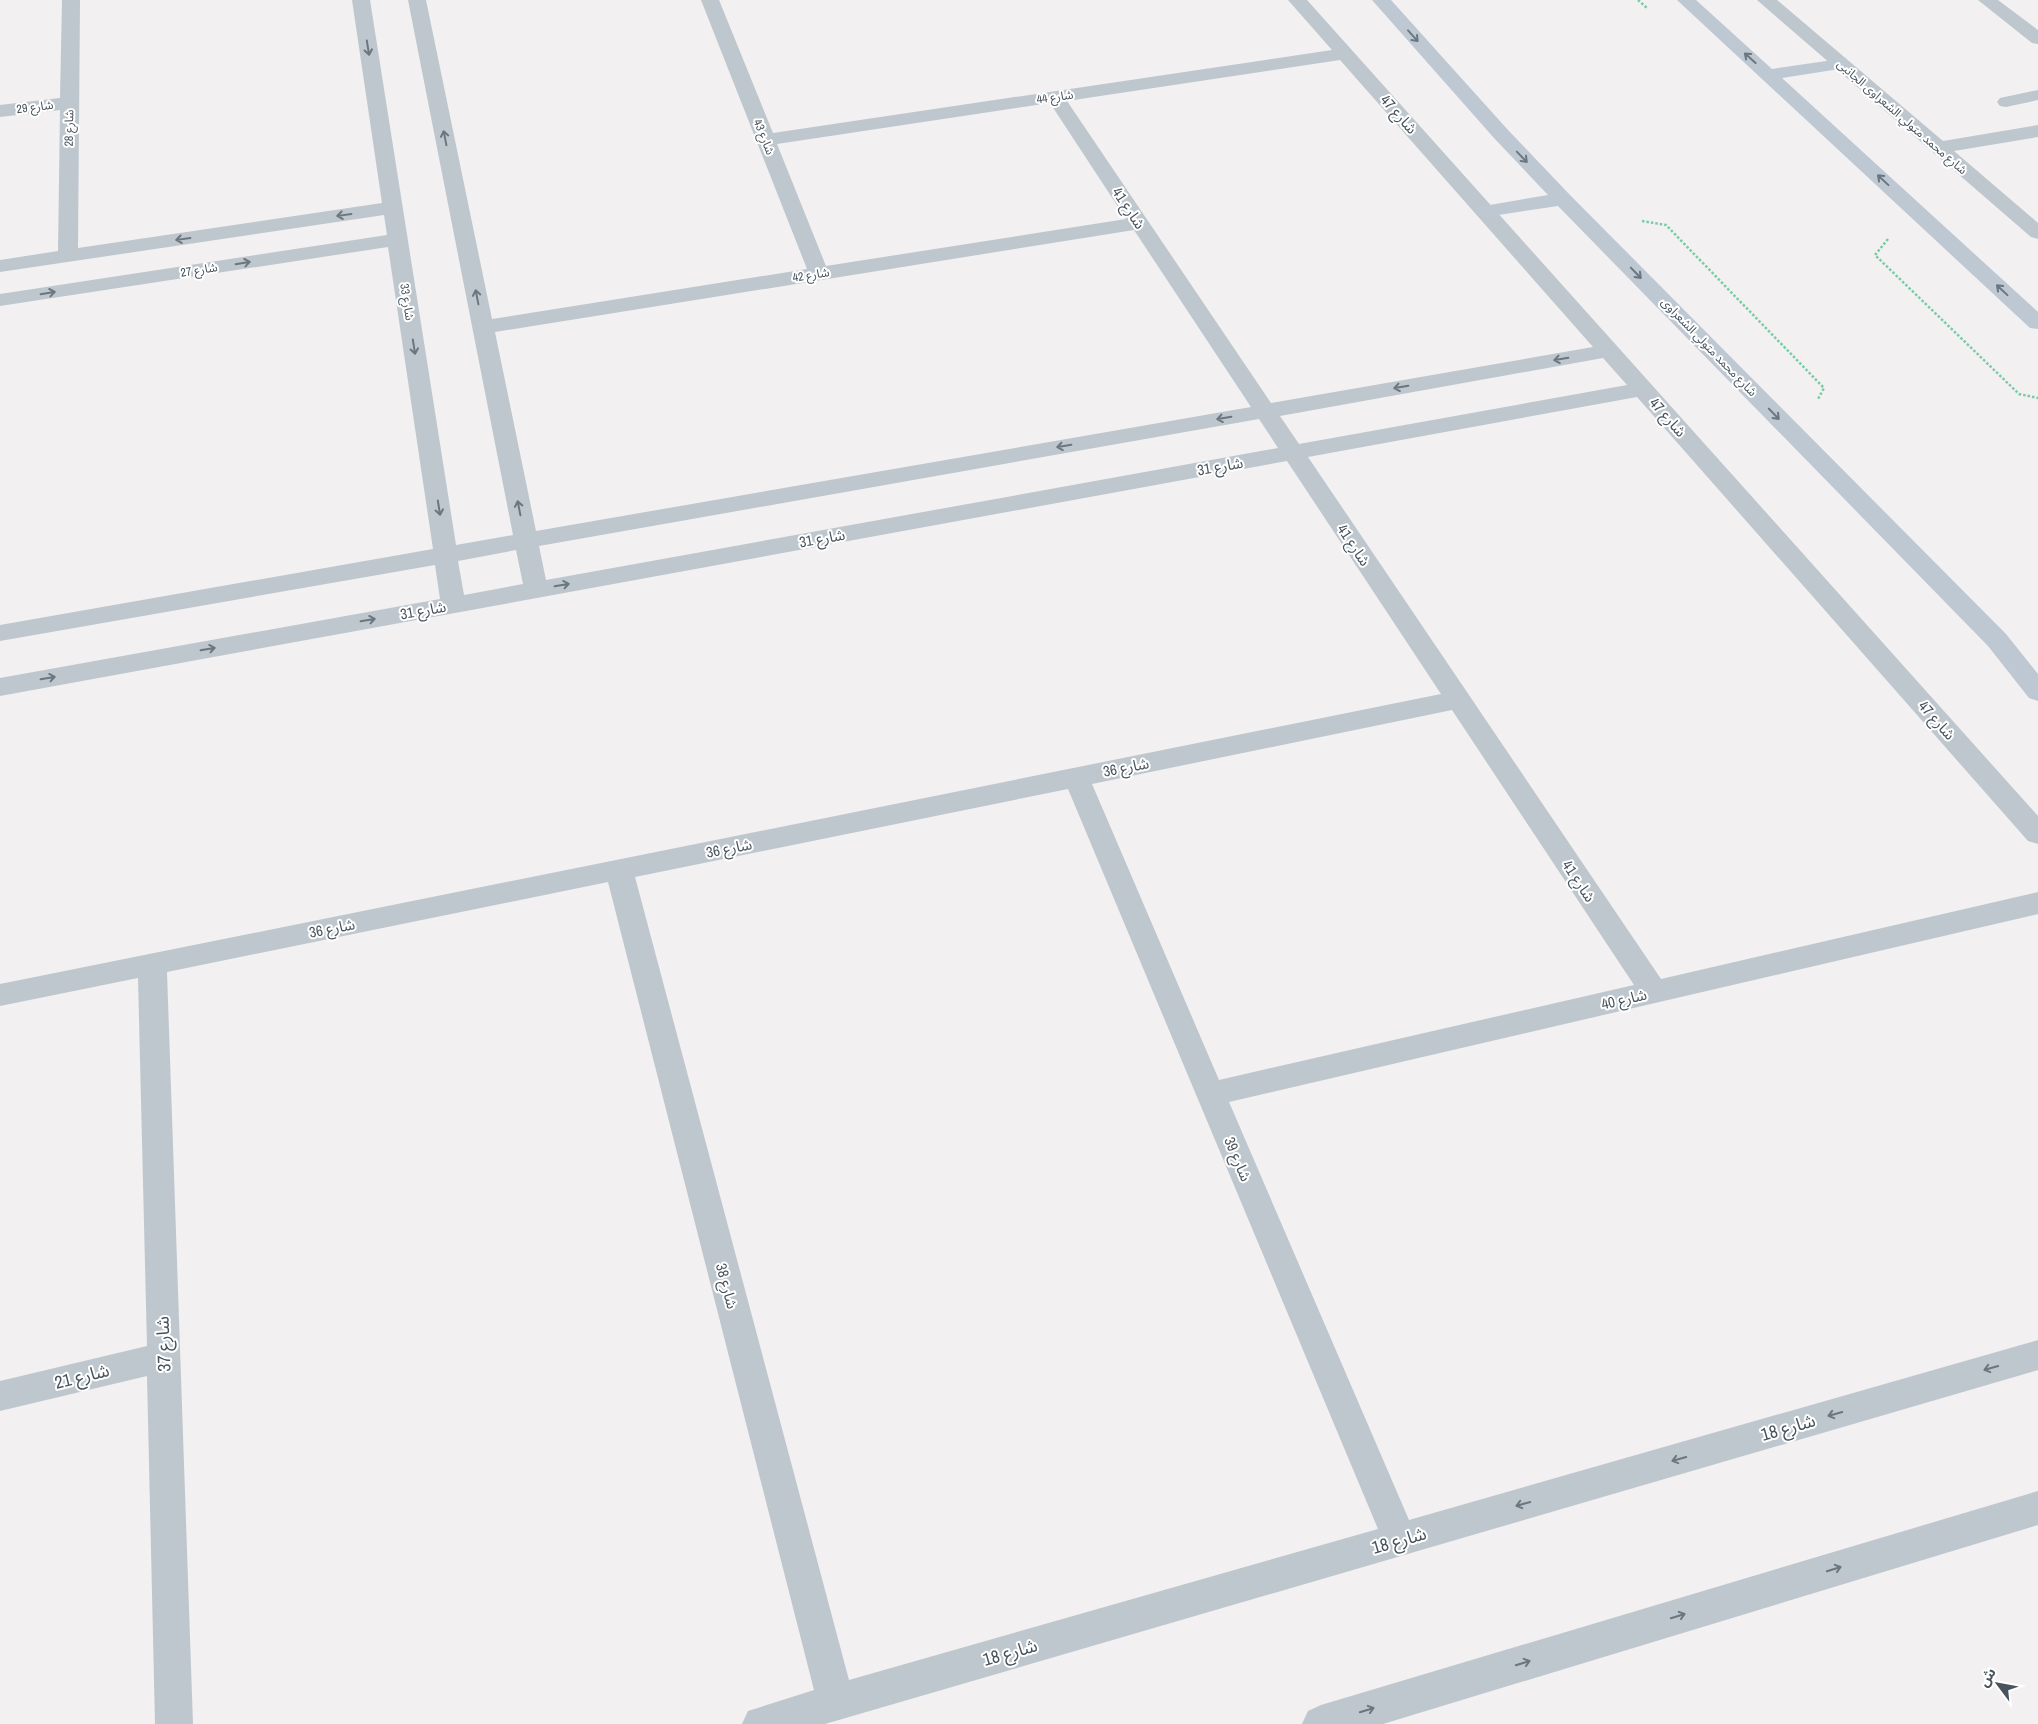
<svg xmlns="http://www.w3.org/2000/svg" width="2038" height="1724" font-family="'Archivo Narrow','Noto Sans Arabic',sans-serif">
	<rect width="100%" height="100%" fill="#f2f0f0"/>
	<g fill="none" stroke-linecap="round" stroke-linejoin="round">
		<g stroke="#77cca3" stroke-width="2.5" stroke-dasharray="2.5 2" stroke-linecap="butt">
			<polyline points="1638,0 1648,9"/>
			<polyline points="1642,221 1666,225 1824,388 1818,399"/>
			<polyline points="1888,239 1875,255 2019,394 2038,398"/>
		</g>
		<polygon fill="#bec7ce" fill-rule="evenodd" points="2038,90 2038,100 2006,107 2000,106 1997,102 2000,98"/>
		<g fill="#bec7ce" fill-rule="evenodd">
			<path d="M62 0H80L78 248 382 203 352 0H370L456 545 513 535 408 0H426L492 319 807 269 701 0H719L773 133 1332 50 1288 0H1307L2038 816V844L2028 841 1637 397 1308 457 1661 979 2038 892V914L1229 1102 1409 1520 2038 1340V1370L825 1724H742L748 1711 814 1690 608 882 167 972 193 1724H155L147 1376 0 1411V1381L147 1346 138 978 0 1006V984L1441 694 1287 461 0 696V678L440 599 435 565 0 641V625L433 549 388 247 0 306V294L387 235 384 215 0 272V260L58 251 60 110 0 117V105L60 98ZM1340 60 1593 347 1271 403 1067 101ZM1050 103 1126 219 826 266 777 144ZM1134 230 1251 407 536 531 495 332ZM1603 358 1627 385 1299 444 1280 416ZM1259 419 1278 448 546 580 539 546ZM516 550 523 584 464 595 458 561ZM1452 710 1634 985 1219 1080 1092 784ZM1068 789 1378 1529 849 1680 635 877Z"/>
			<polygon points="1757,0 1777,0 1943,141 2038,125 2038,137 1954,151 2038,223 2038,239 2031,237"/>
			<polygon points="1978,0 1998,0 2038,30 2038,44 2032,43"/>
			<polygon points="2038,1491 2038,1525 1383,1724 1302,1724 1308,1711 1321,1705"/>
		</g>
		<g fill="#bec8d3" fill-rule="evenodd">
			<polygon points="1372,0 1391,0 1508,130 1570,195 2006,634 2038,674 2038,701 2029,698 1988,646 1558,206 1485,217 1478,215 1475,211 1478,207 1548,195 1494,138"/>
			<polygon points="1677,0 1696,0 1772,69 1840,59 1846,60 1849,64 1846,68 1782,78 2038,312 2038,329 2030,328"/>
		</g>
	</g>
	<defs><path id="oneway-shaft" d="M-6 0H5M1.5-3L5.5 0L1.5 3" fill="none" stroke-width="1.6" stroke-linecap="round" stroke-linejoin="round" transform="scale(1.25)"/></defs>
	<g stroke="#6b7680">
		<use href="#oneway-shaft" transform="translate(1413 36) rotate(48)"/>
		<use href="#oneway-shaft" transform="translate(1750 58) rotate(-138)"/>
		<use href="#oneway-shaft" transform="translate(1522 157) rotate(46)"/>
		<use href="#oneway-shaft" transform="translate(1883 180) rotate(-137)"/>
		<use href="#oneway-shaft" transform="translate(1636 273) rotate(46)"/>
		<use href="#oneway-shaft" transform="translate(2002 290) rotate(-137)"/>
		<use href="#oneway-shaft" transform="translate(1774 414) rotate(46)"/>
	</g>
	<g stroke="#6b767f">
		<use href="#oneway-shaft" transform="translate(368 48) rotate(81)"/>
		<use href="#oneway-shaft" transform="translate(445 138) rotate(-101)"/>
		<use href="#oneway-shaft" transform="translate(344 215) rotate(172)"/>
		<use href="#oneway-shaft" transform="translate(183 239) rotate(172)"/>
		<use href="#oneway-shaft" transform="translate(243 263) rotate(-9)"/>
		<use href="#oneway-shaft" transform="translate(48 293) rotate(-9)"/>
		<use href="#oneway-shaft" transform="translate(477 297) rotate(-101)"/>
		<use href="#oneway-shaft" transform="translate(414 347) rotate(81)"/>
		<use href="#oneway-shaft" transform="translate(1561 359) rotate(170)"/>
		<use href="#oneway-shaft" transform="translate(1401 387) rotate(170)"/>
		<use href="#oneway-shaft" transform="translate(1224 418) rotate(170)"/>
		<use href="#oneway-shaft" transform="translate(1064 446) rotate(170)"/>
		<use href="#oneway-shaft" transform="translate(439 508) rotate(81)"/>
		<use href="#oneway-shaft" transform="translate(519 508) rotate(-101)"/>
		<use href="#oneway-shaft" transform="translate(562 585) rotate(-10)"/>
		<use href="#oneway-shaft" transform="translate(368 620) rotate(-10)"/>
		<use href="#oneway-shaft" transform="translate(208 649) rotate(-10)"/>
		<use href="#oneway-shaft" transform="translate(48 678) rotate(-10)"/>
		<use href="#oneway-shaft" transform="translate(1991 1368) rotate(164)"/>
		<use href="#oneway-shaft" transform="translate(1835 1414) rotate(164)"/>
		<use href="#oneway-shaft" transform="translate(1679 1459) rotate(164)"/>
		<use href="#oneway-shaft" transform="translate(1523 1504) rotate(164)"/>
		<use href="#oneway-shaft" transform="translate(1834 1569) rotate(-17)"/>
		<use href="#oneway-shaft" transform="translate(1678 1616) rotate(-17)"/>
		<use href="#oneway-shaft" transform="translate(1523 1663) rotate(-17)"/>
		<use href="#oneway-shaft" transform="translate(1367 1710) rotate(-17)"/>
	</g>
	<g text-anchor="middle" dominant-baseline="central" stroke-width="4" stroke-linejoin="round" paint-order="stroke">
		<g font-size="12" fill="#48535d" stroke="#fff">
			<text transform="translate(1055 97) rotate(-8)">شارع 44</text>
			<text transform="translate(35 107) rotate(-7)">شارع 29</text>
			<text transform="translate(1902 117) rotate(41)">شارع محمد متولي الشعراوى الجانبى</text>
			<text transform="translate(69 128) rotate(-89)">شارع 28</text>
			<text transform="translate(764 137) rotate(68)">شارع 43</text>
			<text transform="translate(199 270) rotate(-9)">شارع 27</text>
			<text transform="translate(811 275) rotate(-9)">شارع 42</text>
			<text transform="translate(407 302) rotate(81)">شارع 33</text>
			<text transform="translate(1709 347) rotate(46)">شارع محمد متولي الشعراوى</text>
		</g>
		<g font-size="15" fill="#48535d" stroke="#fff">
			<text transform="translate(1399 114) rotate(48)">شارع 47</text>
			<text transform="translate(1129 208) rotate(56)">شارع 41</text>
			<text transform="translate(1668 417) rotate(48)">شارع 47</text>
			<text transform="translate(1220 466) rotate(-10)">شارع 31</text>
			<text transform="translate(822 538) rotate(-10)">شارع 31</text>
			<text transform="translate(1354 545) rotate(56)">شارع 41</text>
			<text transform="translate(423 610) rotate(-10)">شارع 31</text>
			<text transform="translate(1937 720) rotate(48)">شارع 47</text>
			<text transform="translate(1126 767) rotate(-11)">شارع 36</text>
			<text transform="translate(729 848) rotate(-11)">شارع 36</text>
			<text transform="translate(1579 881) rotate(56)">شارع 41</text>
			<text transform="translate(332 928) rotate(-11)">شارع 36</text>
			<text transform="translate(1624 999) rotate(-13)">شارع 40</text>
			<text transform="translate(1238 1159) rotate(67)">شارع 39</text>
			<text transform="translate(727 1286) rotate(75)">شارع 38</text>
		</g>
		<g font-size="18" fill="#48535d" stroke="#fff">
			<text transform="translate(163 1344) rotate(-92)">شارع 37</text>
			<text transform="translate(82 1376) rotate(-14)">شارع 21</text>
			<text transform="translate(1788 1427) rotate(-16)">شارع 18</text>
			<text transform="translate(1399 1540) rotate(-16)">شارع 18</text>
			<text transform="translate(1010 1652) rotate(-16)">شارع 18</text>
		</g>
	</g>
	<g transform="translate(1998 1684) rotate(302)" stroke="#ffffff" stroke-width="4" paint-order="stroke">
	<path d="M0-4L9 19L0 12L-9 19Z" fill="#48535d"/>
	<text y="-8" font-size="14" font-weight="bold" text-anchor="middle" fill="#48535d">ش</text>
	</g>
</svg>
